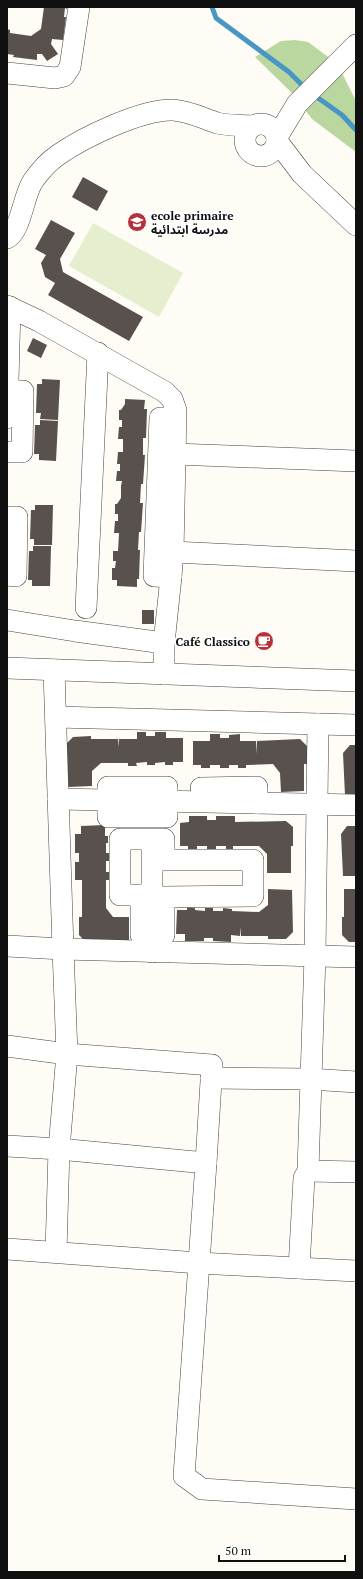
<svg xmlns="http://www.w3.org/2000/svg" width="363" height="1579" font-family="'PT Serif','Noto Sans Arabic',serif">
	<rect width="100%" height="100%" fill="#fefcf4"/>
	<polygon fill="#bad79f" points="295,40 308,42 331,59 341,71 356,101 356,152 312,119 292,93 255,57 281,41"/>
	<polygon fill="#e5efd0" points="93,223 183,273 159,317 69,266"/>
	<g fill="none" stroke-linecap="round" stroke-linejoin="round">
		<g stroke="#4896c4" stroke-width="5">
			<polyline points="212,7 216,18 289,72 306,89"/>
			<polyline points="314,95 342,115 356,130"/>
		</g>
	</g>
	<g fill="#58514d">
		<polygon points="44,7 67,7 67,9 65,8 64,17 66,17 63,40 52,39 51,44 58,54 47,61 42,54 37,54 37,60 13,57 14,55 7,54 7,29 10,30 10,33 31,36 41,29"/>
		<polygon points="83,177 108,191 97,211 72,197"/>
		<polygon points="51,220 75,233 60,259 63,272 143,317 129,341 48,295 55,283 45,277 41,263 46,255 35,249"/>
		<polygon points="33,338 47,345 41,358 27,351"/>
		<polygon points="42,379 60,380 58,420 40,419 41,413 36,413 37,384 42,384"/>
		<polygon points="125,399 145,400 144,409 147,409 146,438 143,438 143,455 145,455 143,484 141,484 140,503 143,503 141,532 139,532 138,550 140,550 139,579 137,579 137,587 117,586 117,580 112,580 112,568 115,568 116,561 113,561 113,551 118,551 119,533 114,533 115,521 118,521 118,514 115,514 115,504 117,504 121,498 121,486 122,481 116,481 117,471 120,471 120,464 117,464 118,452 123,452 123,439 118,439 119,427 122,427 122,420 119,420 119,410 121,410 125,404"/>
		<polygon points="40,420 58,421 56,461 39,460 39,454 34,454 35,425 40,425"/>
		<polygon points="35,505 53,505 52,545 34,545 34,539 30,539 31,510 35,510"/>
		<polygon points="33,546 51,546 50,586 32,586 32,580 28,580 29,551 33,551"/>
		<rect x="142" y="610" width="12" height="14"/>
		<polygon points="137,732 146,732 146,736 155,736 155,732 166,732 166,738 183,738 183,762 173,762 173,765 165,765 165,762 155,763 155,765 147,765 147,762 136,763 137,766 128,766 128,763 101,763 92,771 92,786 68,787 66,744 73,737 91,736 91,739 118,739 119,747 119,739 137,739"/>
		<polygon points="210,734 220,734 220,738 229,738 229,735 240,734 240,741 256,741 257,754 257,741 300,739 307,746 307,764 304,764 304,791 281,792 280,773 273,764 246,765 246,768 238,768 238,765 229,765 229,768 220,768 220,765 210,765 210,768 201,768 201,765 193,765 193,741 210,741"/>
		<polygon points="350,745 356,745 356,795 345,795 343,753"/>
		<polygon points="189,816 207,816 207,820 216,820 216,816 235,816 235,822 286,821 293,827 293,846 291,846 291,873 267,873 267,854 259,846 233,846 233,849 226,849 226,846 216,846 216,849 207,849 207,846 197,846 197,849 188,849 188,846 180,846 180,823 189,822"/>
		<polygon points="105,825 105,836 108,836 108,843 106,843 106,853 109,853 109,861 106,861 106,872 109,872 109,880 106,880 106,908 113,917 129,917 129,940 86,942 79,935 79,917 82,917 82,880 75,880 75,862 79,862 79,853 75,853 75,834 81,834 81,826"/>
		<polygon points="347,826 356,826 356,876 343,876 341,834"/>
		<polygon points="268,889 292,890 293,932 286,939 268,939 268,936 241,936 241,927 240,936 231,935 231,942 213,941 213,938 204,938 204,941 185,941 185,934 176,934 177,910 187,910 187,907 195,908 195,910 205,911 205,908 213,908 213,911 223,911 223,908 232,909 232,911 259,912 268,905"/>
		<polygon points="344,889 356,889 356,942 349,942 342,935 342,917 344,917"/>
	</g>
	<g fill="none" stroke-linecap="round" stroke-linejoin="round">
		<g stroke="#434343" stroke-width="22">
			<g id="minor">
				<polyline points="7,73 55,78 64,76 70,67 79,7"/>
				<circle cx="261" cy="140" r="16"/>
				<polyline points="277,137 297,104 356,45"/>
				<polyline points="277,141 302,174 356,225"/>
				<path d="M7 238C21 231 23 196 33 181 40 171 48 162 58 155 84 137 142 109 173 110 189 111 202 118 217 123 228 126 242 125 253 126"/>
				<polyline points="7,306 39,321 165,392 172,399 176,410 173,552 171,577 164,643 164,674"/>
				<polyline points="7,418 10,307"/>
				<polyline points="7,452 22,452 23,391 8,391"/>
				<polyline points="175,454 356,461"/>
				<polyline points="7,517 17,517 16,576 7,575"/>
				<polyline points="173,552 356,561"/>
				<polyline points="171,577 154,576 160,418 175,418"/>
				<polyline points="86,608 98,353"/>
				<polyline points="7,620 75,631 164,643"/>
				<polyline points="7,668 356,681"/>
				<polyline points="54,670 63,949 356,957"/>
				<polyline points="56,717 356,725"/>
				<rect x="108" y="787" width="59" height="30"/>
				<polyline points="201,788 257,787 257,803"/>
				<polyline points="58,799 356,805"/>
				<polyline points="152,839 120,839 120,895 141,895 141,935 164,935 164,897 253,896 253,860 164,860 164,839 152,839 152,952"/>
				<polyline points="7,946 63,949 67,1054 212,1065 206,1163"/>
				<polyline points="7,1046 67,1054 59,1149 206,1163 184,1476 202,1489 356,1499"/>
				<polyline points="211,1078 310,1079 356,1082"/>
				<polyline points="7,1146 59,1149 56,1252"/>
				<polyline points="308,1171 356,1172"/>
				<polyline points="7,1249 199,1263 356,1271"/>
				<polyline points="299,1268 304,1178 308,1171 315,956 318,724"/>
			</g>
		</g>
		<use href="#minor" stroke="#fff" stroke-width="21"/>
	</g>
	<defs>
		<g id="school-disc" transform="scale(1)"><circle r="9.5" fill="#b7313b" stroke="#fff"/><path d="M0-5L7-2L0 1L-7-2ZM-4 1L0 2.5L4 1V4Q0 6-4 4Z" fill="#fff"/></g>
		<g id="cafe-disc" transform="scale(1)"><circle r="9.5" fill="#b7313b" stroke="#fff"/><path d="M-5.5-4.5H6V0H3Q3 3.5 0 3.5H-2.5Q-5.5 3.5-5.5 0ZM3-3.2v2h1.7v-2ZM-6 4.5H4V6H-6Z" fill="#fff"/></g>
	</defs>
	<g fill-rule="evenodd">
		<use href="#school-disc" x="137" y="222"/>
		<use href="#cafe-disc" x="264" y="641"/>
	</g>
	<g text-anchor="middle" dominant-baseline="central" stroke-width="4" stroke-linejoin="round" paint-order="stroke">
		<g font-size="12" font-weight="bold" fill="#101010" stroke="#fff" text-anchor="start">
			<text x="151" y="215">ecole primaire<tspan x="151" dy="14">مدرسة ابتدائية</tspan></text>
			<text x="250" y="641" text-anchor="end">Café Classico</text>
		</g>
	</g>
	<rect width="363" height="1579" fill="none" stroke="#101010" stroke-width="16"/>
	<path d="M219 1555v6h126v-6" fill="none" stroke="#101010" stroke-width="2"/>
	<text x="225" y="1555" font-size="12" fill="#101010" stroke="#ffffff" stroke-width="3" paint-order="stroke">50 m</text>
</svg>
